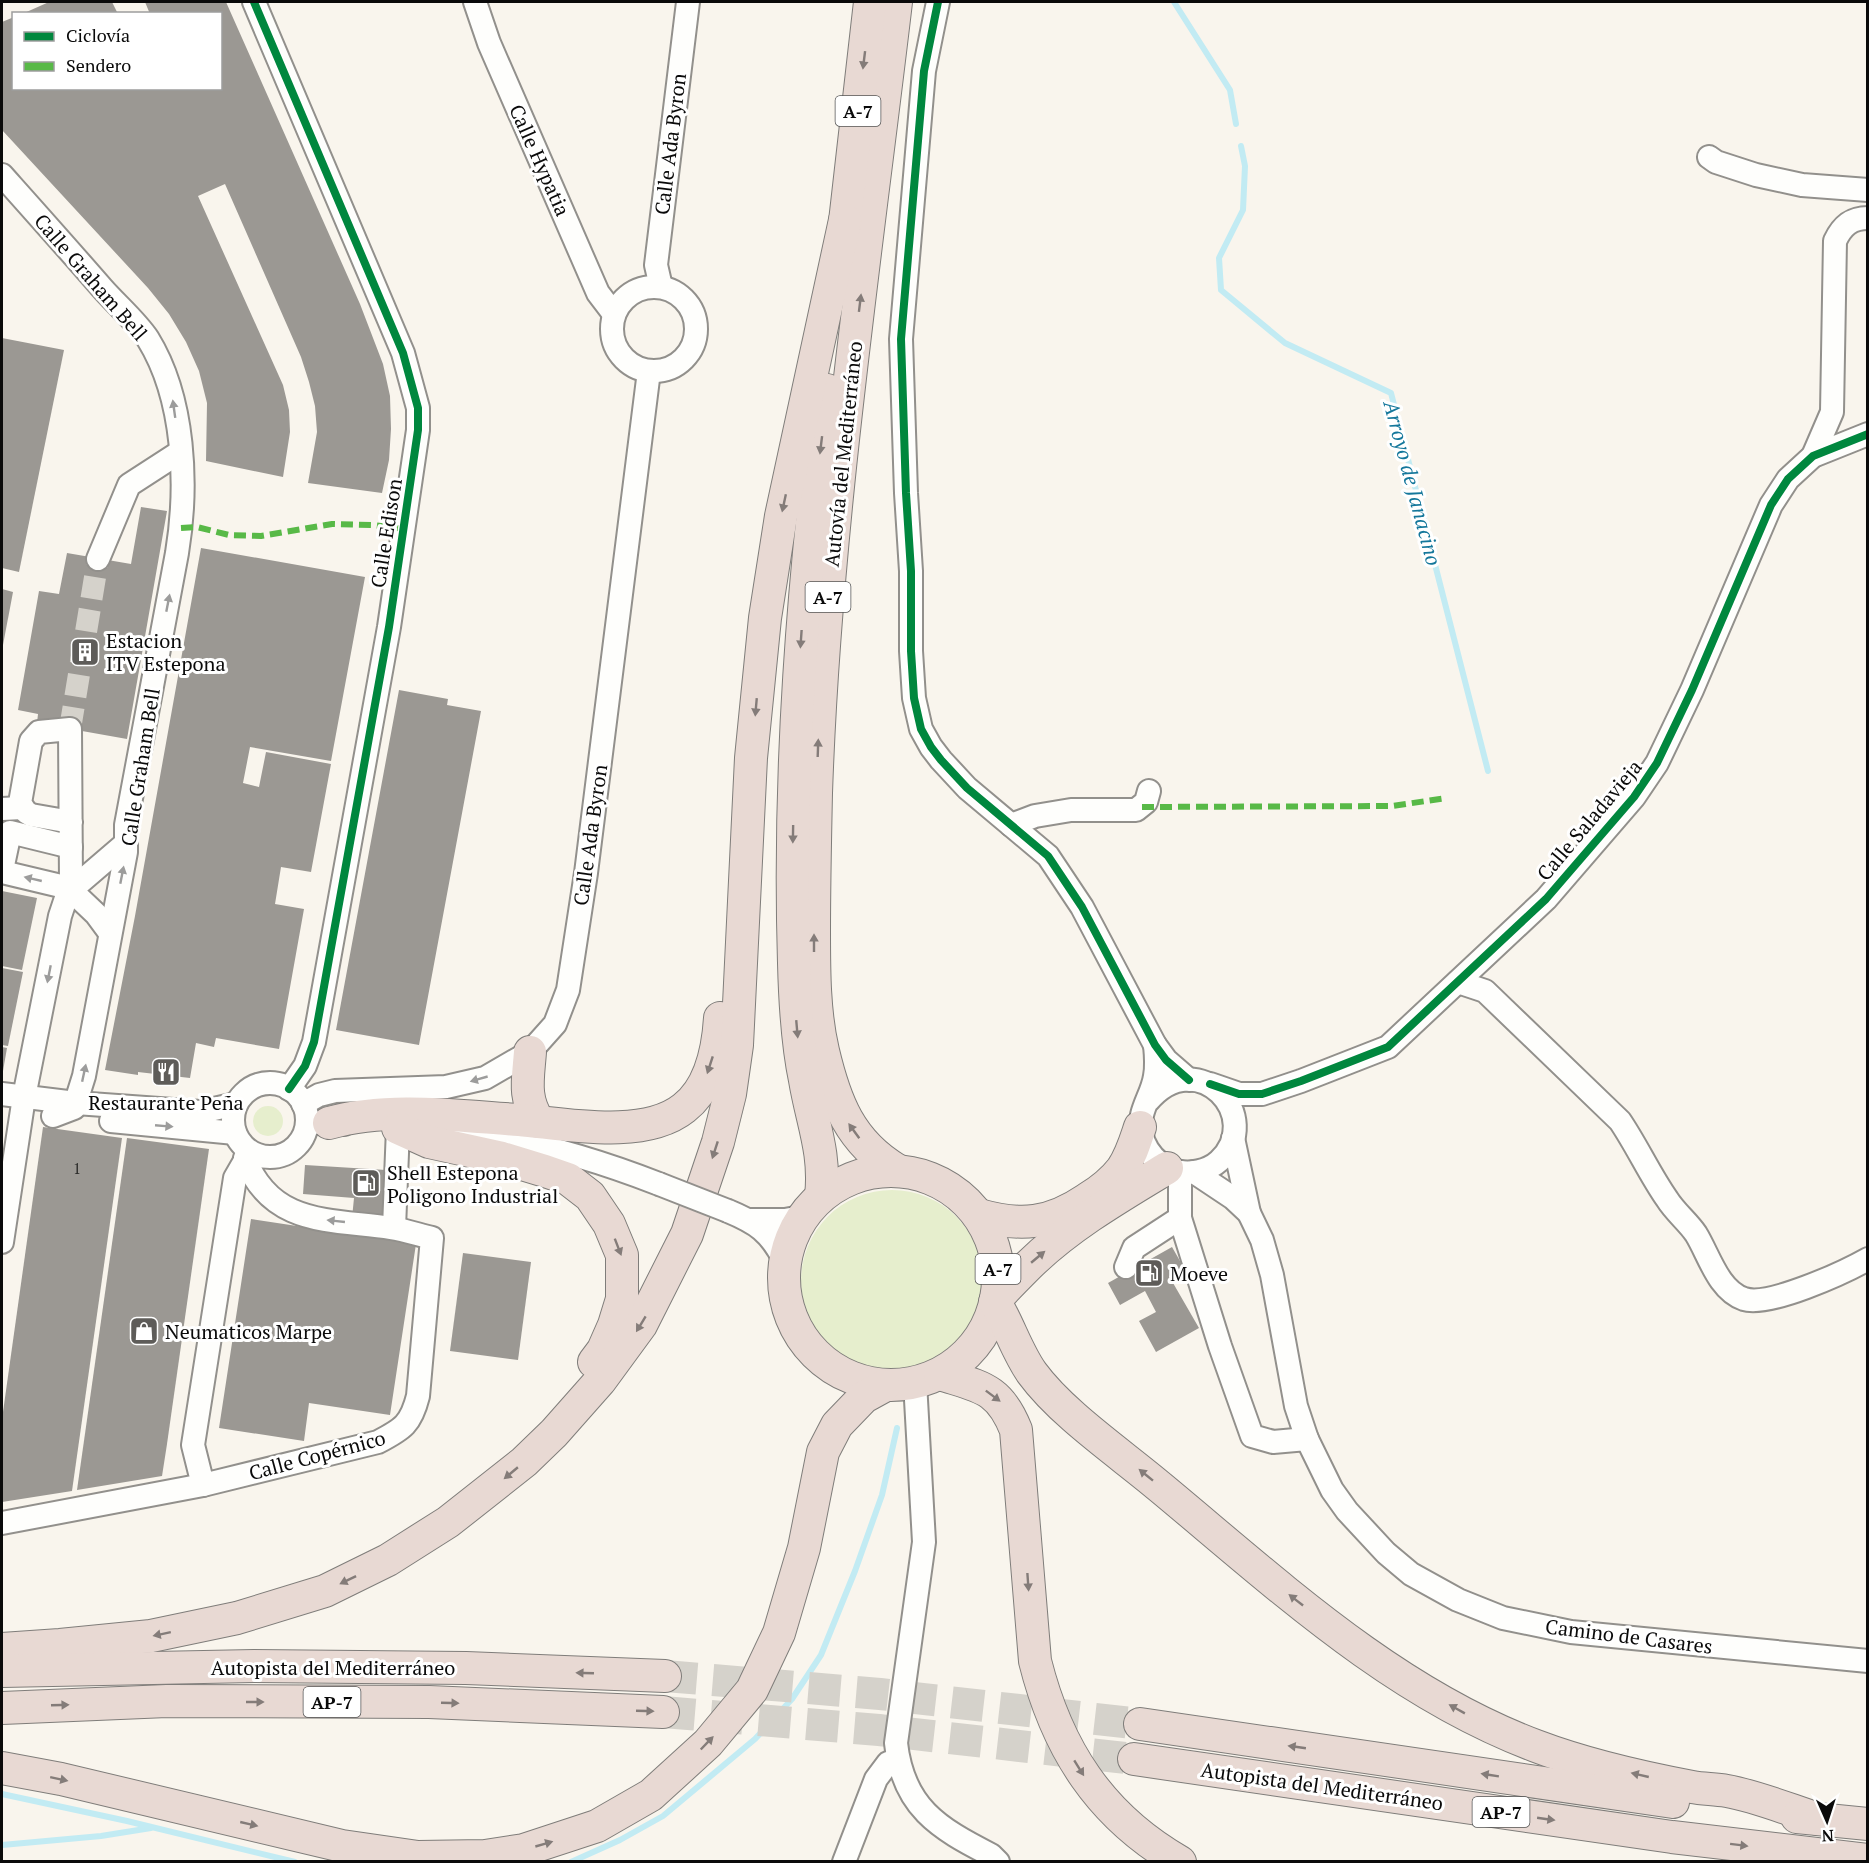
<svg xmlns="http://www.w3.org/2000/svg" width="1869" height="1863" font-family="'PT Serif',serif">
	<rect width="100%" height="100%" fill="#f9f5ed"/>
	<g fill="#e6eecd">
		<circle cx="268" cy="1121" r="15"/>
		<circle cx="892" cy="1281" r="91"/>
	</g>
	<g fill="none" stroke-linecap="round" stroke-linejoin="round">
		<g stroke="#c2ebf3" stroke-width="6">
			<polyline points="1174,2 1230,90 1236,124"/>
			<polyline points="1241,146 1245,166 1243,210 1219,258 1221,290 1285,343 1391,393 1488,771"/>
			<polyline points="2,1794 127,1821 295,1862"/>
			<polyline points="2,1845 101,1836 151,1828"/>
			<polyline points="571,1862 620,1840 663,1816 755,1739 792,1699 821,1655 855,1571 882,1495 897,1428"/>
		</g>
	</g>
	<g fill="#9b9893">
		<polygon points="49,2 112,2 118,14 22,14"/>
		<polygon points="145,2 226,2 360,304 383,364 390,396 391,429 389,460 382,493 308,483 317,432 315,406 309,382 301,357 225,184 198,196 283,385 289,410 290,432 283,477 206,461 207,403 199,371 186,342 169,314 148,288 2,130 2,22 14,17 14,88 220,88 220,14 150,14"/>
		<polygon points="2,338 64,350 19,572 2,568"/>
		<polygon points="141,507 167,511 127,739 37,723 38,714 18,710 39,591 59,594 67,553 131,564"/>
		<polygon points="201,548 365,577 331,761 250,747 243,783 259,787 266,752 331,764 311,872 281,867 275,904 304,909 279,1049 216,1038 214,1047 196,1043 190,1078 138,1072 138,1075 105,1070 135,916"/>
		<polygon points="2,589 13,592 3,645 2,645"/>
		<polygon points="399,690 448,699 447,705 481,711 419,1045 336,1030"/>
		<polygon points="2,891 37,898 22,970 2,966"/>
		<polygon points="2,968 23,972 8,1046 2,1045"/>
		<polygon points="2,1047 7,1048 3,1071 2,1070"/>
		<polygon points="43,1127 122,1138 72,1491 2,1502 2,1419"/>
		<polygon points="127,1138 209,1149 167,1444 162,1476 77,1490"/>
		<polygon points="305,1165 386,1170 383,1219 352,1218 354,1198 303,1194"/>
		<polygon points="251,1219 416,1244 390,1415 309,1403 304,1441 219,1428"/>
		<polygon points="1172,1247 1184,1268 1169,1276 1199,1328 1156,1352 1139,1321 1156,1312 1145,1291 1120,1305 1108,1283"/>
		<polygon points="463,1253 531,1262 518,1360 450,1351"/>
	</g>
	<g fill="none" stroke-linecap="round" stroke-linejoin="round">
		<polyline stroke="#d5d2cb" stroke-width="22" stroke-dasharray="22 11" stroke-linecap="butt" points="70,729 98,559"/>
		<g stroke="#d5d2cb" stroke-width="32" stroke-dasharray="32 16" stroke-linecap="butt">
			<polyline points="665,1676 880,1694 1140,1724"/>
			<polyline points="663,1712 879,1730 1134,1759"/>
		</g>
		<g stroke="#92908c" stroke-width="26">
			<g id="minor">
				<polyline points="254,2 403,353 418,408 418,430 389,627 314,1042 305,1066 289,1089"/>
				<polyline points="475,2 489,43 598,293 614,314"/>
				<polyline points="938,2 924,71 901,339 906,493 911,571 911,651 914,698 921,729 931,747 941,760 967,788 1048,856 1082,907 1155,1045 1166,1060 1189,1080"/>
				<polyline points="1709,157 1716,162 1756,175 1802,185 1868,190"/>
				<path d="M2 175C35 212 69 250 102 288 116 304 137 322 148 339 185 399 188 486 177 553L126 825V852L84 1076 74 1108 53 1116"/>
				<polyline points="661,287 656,265 688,2"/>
				<circle cx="654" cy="329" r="42"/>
				<path d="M1813 456 1832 412 1835 241C1842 226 1851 218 1868 218"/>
				<polyline points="98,559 129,485 180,452"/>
				<polyline points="2,809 22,808"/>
				<polyline points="1011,825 1035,816 1071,810 1136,810 1146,802 1149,791"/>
				<polyline points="2,870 10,832 71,847"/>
				<polyline points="2,872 65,887"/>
				<polyline points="71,883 70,729 39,732 31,741 20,803 26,812 31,815 71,822"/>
				<polyline points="77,885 126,843"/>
				<polyline points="76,895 96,914 110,933"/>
				<path d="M1458 982 1485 991 1620 1121C1637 1146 1650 1175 1667 1199 1675 1212 1688 1222 1696 1234 1709 1255 1718 1290 1744 1299 1769 1307 1843 1273 1868 1259"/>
				<circle cx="270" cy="1120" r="37"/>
				<polyline points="1210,1084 1239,1094 1262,1094 1301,1081 1388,1047 1546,899 1634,797 1657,763 1692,690 1771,505 1788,479 1813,456 1868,434"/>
				<polyline points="2,1094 76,1103 201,1112 236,1104"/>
				<path d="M1148 1101C1198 1042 1266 1118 1219 1161 1208 1171 1190 1175 1176 1171 1152 1164 1136 1140 1142 1115 1145 1102 1153 1090 1155 1076 1157 1066 1156 1055 1155 1045"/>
				<polyline points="303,1104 319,1095 335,1091 446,1087 485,1078 530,1052 555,1024 568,990 586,873 649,371"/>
				<polyline points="111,1121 235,1133"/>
				<polyline points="307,1122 344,1124"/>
				<path d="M446 1133C467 1135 489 1136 510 1140 561 1149 610 1165 659 1184"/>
				<polyline points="1233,1138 1249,1213 1262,1240 1272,1275 1296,1406 1307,1439 1332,1490 1347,1511 1386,1553 1411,1574 1458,1600 1503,1618 1571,1632 1868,1661"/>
				<polyline points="1194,1172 1233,1198 1249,1213"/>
				<path d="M728 1211C757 1223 770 1232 784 1260"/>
				<polyline points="1180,1218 1220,1346 1252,1436 1273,1442 1307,1439"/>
				<polyline points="751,1220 785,1220 801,1217"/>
				<polyline points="394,1228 398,1128"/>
				<polyline points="2,1242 24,1097 60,916 67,895"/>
				<polyline points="1126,1267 1134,1248 1180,1218 1180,1172"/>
				<path d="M915 1382 924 1542 896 1743C903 1807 938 1828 991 1855L998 1862"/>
				<polyline points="203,1485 193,1445 235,1178 250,1152"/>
				<path d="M2 1523 203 1485 378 1442C403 1429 411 1424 418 1396L432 1238C419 1235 405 1230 391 1228 332 1219 271 1227 245 1158"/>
				<polyline points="844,1862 876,1779 888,1763 898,1760"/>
			</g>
		</g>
		<g stroke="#7f7d7a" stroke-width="34">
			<g id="highway">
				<path d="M896 2C865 264 825 528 816 793 815 839 814 885 814 931 814 971 814 1013 823 1051 835 1102 850 1142 897 1170"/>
				<polyline points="843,239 870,2"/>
				<path d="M530 1052C528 1079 523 1098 539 1122"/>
				<path d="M329 1123C389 1106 458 1116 519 1120 566 1124 644 1140 684 1108 710 1088 718 1049 720 1018"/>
				<polyline points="398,1128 429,1142 502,1158 545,1171 568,1179 590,1196 609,1224 622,1255 622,1299 614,1325 603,1350 594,1362"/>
				<circle cx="891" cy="1278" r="107"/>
				<path d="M821 1196C826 1153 812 1122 805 1080 797 1042 795 1003 794 963 788 771 803 581 827 390"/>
				<path d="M979 1215C1021 1227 1050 1224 1087 1199 1100 1191 1112 1182 1122 1169 1131 1156 1135 1142 1140 1127"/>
				<path d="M996 1299C1007 1287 1018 1276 1029 1265 1069 1226 1119 1197 1167 1168"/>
				<path d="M995 1302C1009 1325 1017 1352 1032 1373 1062 1414 1121 1454 1160 1487 1277 1584 1392 1692 1536 1746 1586 1765 1639 1777 1692 1787 1703 1789 1715 1789 1727 1791 1756 1796 1790 1810 1818 1819"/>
				<path d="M940 1374C980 1387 999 1387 1016 1430L1035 1661C1057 1749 1100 1816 1180 1862"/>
				<polyline points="2,1649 60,1645 151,1636 237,1618 325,1591 388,1560 448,1522 524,1462 554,1433 600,1381 641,1325 687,1234 718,1142 730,1094 737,1045 751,758 765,618 781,516 845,220"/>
				<polyline points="2,1671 254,1666 466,1668 665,1676"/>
				<polyline points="2,1708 167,1701 429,1702 663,1712"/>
				<polyline points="1140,1724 1673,1802"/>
				<polyline points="1134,1759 1672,1837 1868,1860"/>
				<polyline points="2,1768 61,1779 342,1846 418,1857 485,1856 524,1850 597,1826 651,1795 708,1743 752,1690 779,1633 804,1548 823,1452 837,1425 864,1397 884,1386"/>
				<polyline points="1797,1817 1868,1824"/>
			</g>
		</g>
		<use href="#minor" stroke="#fefefc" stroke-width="22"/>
		<use href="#highway" stroke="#e8d9d3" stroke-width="32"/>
		<g stroke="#92908c" stroke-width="26" stroke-linecap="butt">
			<polyline id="minor-bridge" points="659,1184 728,1211"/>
		</g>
		<use href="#minor-bridge" stroke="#fefefc" stroke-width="22"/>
		<g stroke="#58b947" stroke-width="6" stroke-dasharray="12 6" stroke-linecap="butt">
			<polyline points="181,528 197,527 229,535 261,536 332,524 373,525 404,529"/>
			<polyline points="1142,807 1392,806 1447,798"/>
		</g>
		<g stroke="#fff" stroke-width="11">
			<g id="cycleway">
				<polyline points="254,2 403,353 418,408 418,430 389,627 314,1042 305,1066 289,1089"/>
				<polyline points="938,2 924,71 901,339 906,493 911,571 911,651 914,698 921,729 931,747 941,760 967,788 1048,856 1082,907 1155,1045 1166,1060 1189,1080"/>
				<polyline points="1210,1084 1239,1094 1262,1094 1301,1081 1388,1047 1546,899 1634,797 1657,763 1692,690 1771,505 1788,479 1813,456 1868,434"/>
			</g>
		</g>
		<use href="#cycleway" stroke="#00873e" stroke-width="8"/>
	</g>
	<defs><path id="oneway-solid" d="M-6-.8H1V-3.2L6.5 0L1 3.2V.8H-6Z" transform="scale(1.5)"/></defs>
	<g fill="#847c79">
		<use href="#oneway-solid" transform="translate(864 60) rotate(97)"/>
		<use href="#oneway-solid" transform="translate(860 303) rotate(-83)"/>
		<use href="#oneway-solid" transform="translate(821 445) rotate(97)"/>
		<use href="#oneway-solid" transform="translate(784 503) rotate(102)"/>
		<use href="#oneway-solid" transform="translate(801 639) rotate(94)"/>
		<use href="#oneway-solid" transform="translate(756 707) rotate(95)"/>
		<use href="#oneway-solid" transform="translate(818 748) rotate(-88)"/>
		<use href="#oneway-solid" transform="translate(793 834) rotate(91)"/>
		<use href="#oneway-solid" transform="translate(814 943) rotate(-90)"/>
		<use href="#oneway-solid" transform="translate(797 1029) rotate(85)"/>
		<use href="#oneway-solid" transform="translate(710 1065) rotate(108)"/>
		<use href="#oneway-solid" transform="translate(854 1131) rotate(-126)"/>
		<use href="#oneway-solid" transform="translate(715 1150) rotate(108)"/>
		<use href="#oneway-solid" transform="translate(618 1247) rotate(69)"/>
		<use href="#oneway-solid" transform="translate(1038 1257) rotate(-40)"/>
		<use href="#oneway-solid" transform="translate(641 1324) rotate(121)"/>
		<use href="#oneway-solid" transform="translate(993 1396) rotate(37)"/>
		<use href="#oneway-solid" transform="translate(511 1473) rotate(140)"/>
		<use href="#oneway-solid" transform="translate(1146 1475) rotate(-141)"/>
		<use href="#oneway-solid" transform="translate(348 1580) rotate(154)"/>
		<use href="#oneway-solid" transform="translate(1028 1582) rotate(86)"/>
		<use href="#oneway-solid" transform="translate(1296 1600) rotate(-142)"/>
		<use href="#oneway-solid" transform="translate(162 1634) rotate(168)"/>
		<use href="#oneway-solid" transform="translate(585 1673) rotate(-178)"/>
		<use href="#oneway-solid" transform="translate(255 1702)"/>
		<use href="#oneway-solid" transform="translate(450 1703) rotate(2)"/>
		<use href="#oneway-solid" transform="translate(60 1705) rotate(-2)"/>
		<use href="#oneway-solid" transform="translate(1457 1709) rotate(-151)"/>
		<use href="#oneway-solid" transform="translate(645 1711) rotate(2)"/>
		<use href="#oneway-solid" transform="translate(707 1743) rotate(-46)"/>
		<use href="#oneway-solid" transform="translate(1297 1747) rotate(-172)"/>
		<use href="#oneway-solid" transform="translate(1079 1768) rotate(58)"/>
		<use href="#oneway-solid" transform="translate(1490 1775) rotate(-171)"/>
		<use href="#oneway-solid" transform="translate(1640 1775) rotate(-167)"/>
		<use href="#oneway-solid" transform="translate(59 1779) rotate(12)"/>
		<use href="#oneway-solid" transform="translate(1546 1819) rotate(8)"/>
		<use href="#oneway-solid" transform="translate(249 1824) rotate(13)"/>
		<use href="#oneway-solid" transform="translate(544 1844) rotate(-16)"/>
		<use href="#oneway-solid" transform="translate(1739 1845) rotate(7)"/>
	</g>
	<g fill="#9c9c9b">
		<use href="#oneway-solid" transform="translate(174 409) rotate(-98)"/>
		<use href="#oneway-solid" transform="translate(168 603) rotate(-79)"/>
		<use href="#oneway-solid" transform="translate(122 875) rotate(-79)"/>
		<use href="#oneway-solid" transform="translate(33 879) rotate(-167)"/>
		<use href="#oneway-solid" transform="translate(49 974) rotate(101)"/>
		<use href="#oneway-solid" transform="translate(84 1073) rotate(-78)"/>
		<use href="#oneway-solid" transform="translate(479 1079) rotate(164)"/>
		<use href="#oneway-solid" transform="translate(164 1126) rotate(5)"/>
		<use href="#oneway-solid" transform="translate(336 1221) rotate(-174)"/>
	</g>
	<defs>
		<g id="building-square" transform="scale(1.5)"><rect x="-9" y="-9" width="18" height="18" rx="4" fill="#5e5c59" stroke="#fff"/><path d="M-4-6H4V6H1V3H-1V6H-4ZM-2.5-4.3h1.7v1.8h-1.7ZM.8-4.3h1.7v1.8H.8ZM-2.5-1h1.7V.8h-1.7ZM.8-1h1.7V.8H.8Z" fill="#fff"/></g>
		<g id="restaurant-square" transform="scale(1.5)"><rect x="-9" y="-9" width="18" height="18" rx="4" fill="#5e5c59" stroke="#fff"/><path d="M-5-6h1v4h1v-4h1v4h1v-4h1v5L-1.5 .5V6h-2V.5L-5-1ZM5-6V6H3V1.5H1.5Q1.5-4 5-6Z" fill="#fff"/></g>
		<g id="fuel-square" transform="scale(1.5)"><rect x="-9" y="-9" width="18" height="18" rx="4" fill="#5e5c59" stroke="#fff"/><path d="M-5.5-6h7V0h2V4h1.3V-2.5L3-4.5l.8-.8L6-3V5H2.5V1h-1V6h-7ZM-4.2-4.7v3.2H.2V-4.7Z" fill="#fff"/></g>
		<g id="shop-square" transform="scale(1.5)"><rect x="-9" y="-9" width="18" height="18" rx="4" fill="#5e5c59" stroke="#fff"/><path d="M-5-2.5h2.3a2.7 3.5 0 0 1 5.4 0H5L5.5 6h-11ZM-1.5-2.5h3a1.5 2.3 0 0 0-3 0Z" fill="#fff"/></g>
	</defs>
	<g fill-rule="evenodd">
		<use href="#building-square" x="85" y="652"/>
		<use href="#restaurant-square" x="166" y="1072"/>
		<use href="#fuel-square" x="366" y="1183"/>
		<use href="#fuel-square" x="1149" y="1273"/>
		<use href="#shop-square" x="144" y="1331"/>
	</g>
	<g text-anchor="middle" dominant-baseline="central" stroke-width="6" stroke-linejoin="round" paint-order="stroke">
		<g font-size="16" fill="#2e2e2c">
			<text x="77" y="1168">1</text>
		</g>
		<g fill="#fff" stroke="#545454" stroke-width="1.5">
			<rect x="835.5" y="96" width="45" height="30" rx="4.5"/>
			<rect x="805.5" y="582" width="45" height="30" rx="4.5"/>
			<rect x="975.5" y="1254" width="45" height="30" rx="4.5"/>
			<rect x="303.5" y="1687" width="57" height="30" rx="4.5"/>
			<rect x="1472.5" y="1797" width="57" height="30" rx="4.5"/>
		</g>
		<g font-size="18" font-weight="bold" fill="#0a0a0a">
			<text x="858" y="111">A-7</text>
			<text x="828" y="597">A-7</text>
			<text x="998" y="1269">A-7</text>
			<text x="332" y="1702">AP-7</text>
			<text x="1501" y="1812">AP-7</text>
		</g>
		<g font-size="20" fill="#0a0a0a" stroke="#fff">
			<text transform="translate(670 144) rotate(-83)">Calle Ada Byron</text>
			<text transform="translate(540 160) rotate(66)">Calle Hypatia</text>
			<text transform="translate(91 277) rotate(49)">Calle Graham Bell</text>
			<text transform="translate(843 454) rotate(-84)">Autovía del Mediterráneo</text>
			<text transform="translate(386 533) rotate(-81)">Calle Edison</text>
			<text transform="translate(140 767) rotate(-81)">Calle Graham Bell</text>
			<text transform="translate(1589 820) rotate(-50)">Calle Saladavieja</text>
			<text transform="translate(590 835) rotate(-82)">Calle Ada Byron</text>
			<text transform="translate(317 1455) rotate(-15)">Calle Copérnico</text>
			<text transform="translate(1629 1636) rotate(7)">Camino de Casares</text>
			<text x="333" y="1667">Autopista del Mediterráneo</text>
			<text transform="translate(1322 1786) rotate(8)">Autopista del Mediterráneo</text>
		</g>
		<g font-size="20" fill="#0a0a0a" stroke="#fff" text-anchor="start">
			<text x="106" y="640">Estacion<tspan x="106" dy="23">ITV Estepona</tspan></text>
			<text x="166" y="1102" text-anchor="middle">Restaurante Peña</text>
			<text x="387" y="1172">Shell Estepona<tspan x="387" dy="23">Poligono Industrial</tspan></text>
			<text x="1170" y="1273">Moeve</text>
			<text x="165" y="1331">Neumaticos Marpe</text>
		</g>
		<g font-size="21" font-style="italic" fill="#14779b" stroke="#fff">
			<text transform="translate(1413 483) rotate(75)">Arroyo de Janacino</text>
		</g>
	</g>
	<rect width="1869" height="1863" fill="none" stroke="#0a0a0a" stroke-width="6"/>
	<rect x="12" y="12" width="210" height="78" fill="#ffffff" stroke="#9d9d9d" stroke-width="1.5"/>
	<rect x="24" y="32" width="30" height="9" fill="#00873e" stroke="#9d9d9d" stroke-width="1.5"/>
	<text x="66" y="42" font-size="18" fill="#0a0a0a">Ciclovía</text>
	<rect x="24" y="62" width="30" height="9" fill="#58b947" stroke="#9d9d9d" stroke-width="1.5"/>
	<text x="66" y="72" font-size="18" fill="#0a0a0a">Sendero</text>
	<g transform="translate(1827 1821) rotate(177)" stroke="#ffffff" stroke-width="4.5" paint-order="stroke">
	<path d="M0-4.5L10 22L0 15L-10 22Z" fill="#0a0a0a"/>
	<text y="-9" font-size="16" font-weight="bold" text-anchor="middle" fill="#0a0a0a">N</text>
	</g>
</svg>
